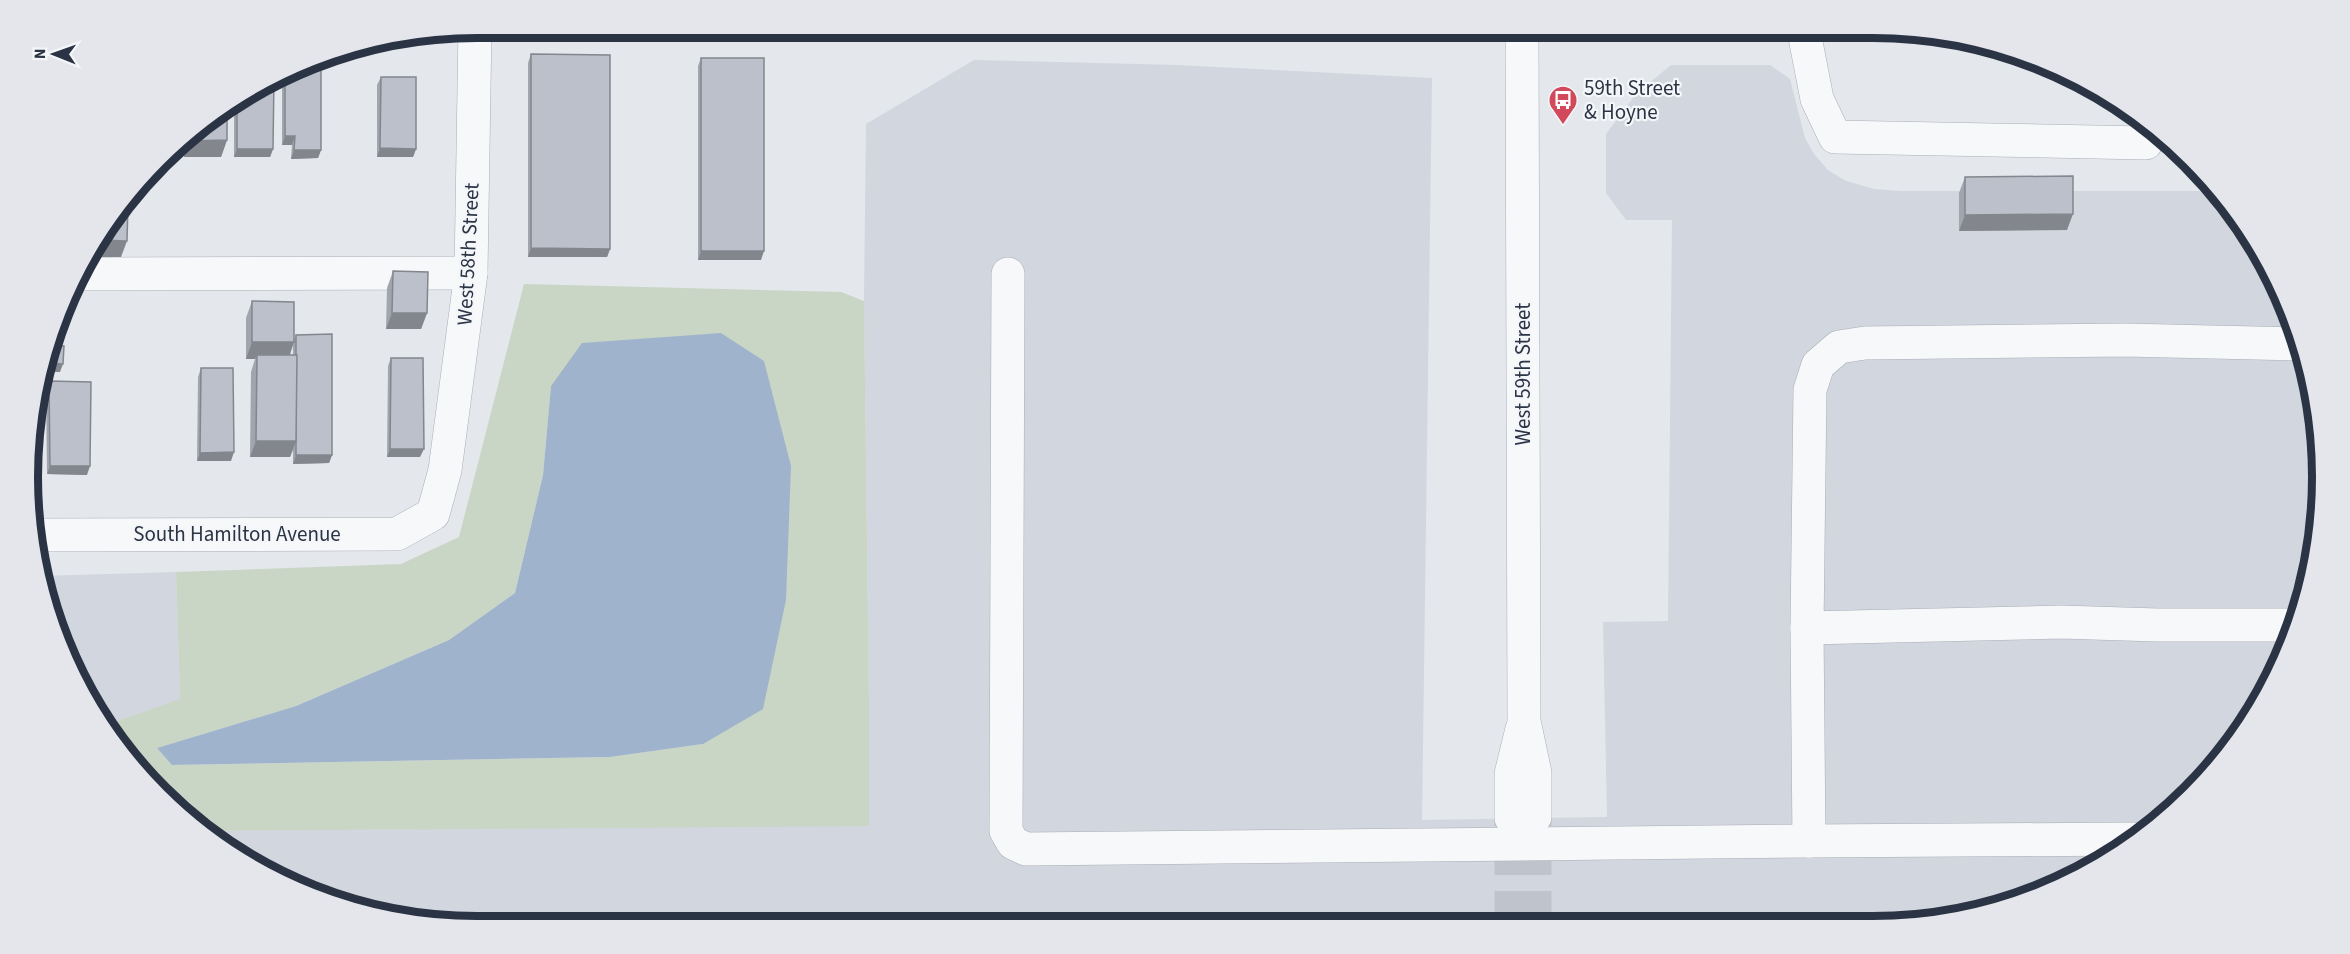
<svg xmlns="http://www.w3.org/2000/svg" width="2350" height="954" font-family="'Source Sans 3',sans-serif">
	<rect width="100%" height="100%" fill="#e4e7ec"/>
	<g fill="#d2d6de">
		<polygon points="974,60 1177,65 1432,78 1422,820 1607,817 1603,622 1668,621 1672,220 1626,220 1606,193 1606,134 1636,94 1671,65 1770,65 1790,79 1805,138 1814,154 1828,170 1846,181 1874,189 1901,191 2219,191 2230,203 2276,278 2308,360 2322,447 2319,535 2299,621 2247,727 2169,816 2072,881 1932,923 477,927 333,903 200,831 869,825 869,700 864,301 866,124"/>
		<polygon points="176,572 180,700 104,726 87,702 40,576"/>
	</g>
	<path fill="#c9d6c5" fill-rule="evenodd" d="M524 284 841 292 864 301 869 700V826L200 831 138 773 104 726 180 699 176 572 401 564 459 537ZM551 386 703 744 610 757 173 765 157 748 296 706 449 640 515 593 543 475Z"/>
	<polygon fill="#9fb4cc" points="721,333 764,361 791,466 786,600 763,709 703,744 610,757 172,765 157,748 296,706 449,640 515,593 543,475 551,386 582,343"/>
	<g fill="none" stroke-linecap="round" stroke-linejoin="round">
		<g stroke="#bfc3cb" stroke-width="33" stroke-dasharray="33 16" stroke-linecap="butt">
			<polyline points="1511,924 1511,818"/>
			<polyline points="1535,924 1535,817"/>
		</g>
		<g stroke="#a9aeb7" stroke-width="34">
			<g id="minor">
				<polyline points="1522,27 1524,721 1535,773 1535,817"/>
				<polyline points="1803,27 1817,99 1835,137 2146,143"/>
				<polyline points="77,274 471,273"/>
				<polyline points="1008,274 1006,831 1013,843 1026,849 1809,841"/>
				<polyline points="35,535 397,534 433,514 445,470 471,273 475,27"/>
				<polyline points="2298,625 2157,625 2061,622 1807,628 1810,390 1818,365 1839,347 1865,343 2125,340 2301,344"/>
				<polyline points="1807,628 1809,841 2134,839"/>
				<polyline points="1511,818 1511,774 1522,729"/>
			</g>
		</g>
		<use href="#minor" stroke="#f7f8fa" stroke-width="33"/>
	</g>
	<g fill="#a1a5ae" fill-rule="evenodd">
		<polygon points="531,54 610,249 607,257 528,257 528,63"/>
		<polygon points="701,58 761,260 698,260 698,66"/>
		<polygon points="294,68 321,150 318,158 291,159 292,145 282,145 282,76 283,73"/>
		<polygon points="381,77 416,149 413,157 377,157 377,85"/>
		<polygon points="252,87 273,149 270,157 234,157 234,100"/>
		<polygon points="227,105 227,140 221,157 184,157 184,136"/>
		<polygon points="1965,177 2067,230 1959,231 1959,193"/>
		<polygon points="393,271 427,313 421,329 386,329 387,288"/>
		<path d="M252 301 294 340 296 335 332 455 329 463 293 464V450L290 457H250L251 372 255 359H246V318ZM293 345V355H290Z"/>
		<polygon points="50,345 60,372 47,372 47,354"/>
		<polygon points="391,358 420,457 387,457 388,366"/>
		<polygon points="201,368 231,461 197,461 198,377"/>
		<polygon points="49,381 87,475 47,474 46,390"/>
	</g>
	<g fill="#83868d">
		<polygon points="285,136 295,136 292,145 282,145"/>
		<polygon points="227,140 221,157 184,157 190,141"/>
		<polygon points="380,148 416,149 413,157 377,157"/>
		<polygon points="237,149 273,149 270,157 234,157"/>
		<polygon points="294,150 321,150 318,158 291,159"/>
		<polygon points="2073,214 2067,230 1959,231 1965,215"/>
		<polygon points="97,240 127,241 121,257 88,257 91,248"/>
		<polygon points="531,248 610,249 607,257 528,257"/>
		<polygon points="701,251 764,251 761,260 698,260"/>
		<polygon points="392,313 427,313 421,329 386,329"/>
		<polygon points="252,342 294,342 288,359 257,355 255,359 246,359"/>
		<polygon points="50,363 63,364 60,372 47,372"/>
		<polygon points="256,441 296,441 290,457 250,457"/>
		<polygon points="390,449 424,449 420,457 387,457"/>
		<polygon points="234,452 231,461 197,461 200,453"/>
		<polygon points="296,455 332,455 329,463 293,464"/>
		<polygon points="50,466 90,466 87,475 47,474"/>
	</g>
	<g fill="#bbc0ca" stroke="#83868d" stroke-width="1.5">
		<polygon points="531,54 610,55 610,249 531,248"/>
		<rect x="701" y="58" width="63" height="193"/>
		<polygon points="294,68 321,68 321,150 294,150 295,136 285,136 285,72"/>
		<polygon points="274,77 273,149 237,149 237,98 252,87"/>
		<polygon points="381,77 416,77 416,149 380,148"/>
		<polygon points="227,105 227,140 190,141 190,132"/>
		<polygon points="2073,176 2073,214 1965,215 1965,177"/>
		<polygon points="126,204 128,204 127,241 97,240"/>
		<polygon points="393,271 428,272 427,313 392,313"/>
		<polygon points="252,301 294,302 294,342 252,342"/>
		<polygon points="332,334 332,455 296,455 296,335"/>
		<polygon points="50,345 64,346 63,364 50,363"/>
		<polygon points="257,355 297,355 296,441 256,441"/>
		<polygon points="391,358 423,358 424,449 390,449"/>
		<polygon points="201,368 233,368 234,452 200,453"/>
		<polygon points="49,381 91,382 90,466 50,466"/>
	</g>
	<defs>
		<g id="bus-pin" transform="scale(1.5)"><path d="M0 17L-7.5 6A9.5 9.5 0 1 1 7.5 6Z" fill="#d1495b" stroke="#f4f6f9"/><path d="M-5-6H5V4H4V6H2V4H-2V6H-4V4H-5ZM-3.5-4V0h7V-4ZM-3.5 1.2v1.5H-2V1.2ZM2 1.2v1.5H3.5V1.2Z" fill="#fff"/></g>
	</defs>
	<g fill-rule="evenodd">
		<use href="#bus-pin" x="1563" y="100"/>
	</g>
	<g text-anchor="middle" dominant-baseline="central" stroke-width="4.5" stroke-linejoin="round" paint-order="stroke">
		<g font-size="21" fill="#2b3445" stroke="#f4f6f9" text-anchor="start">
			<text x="1584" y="88">59th Street<tspan x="1584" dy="24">&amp; Hoyne</tspan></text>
		</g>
		<g font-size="21" fill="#2b3445" stroke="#f4f6f9">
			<text transform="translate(468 254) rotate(-87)">West 58th Street</text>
			<text transform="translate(1523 374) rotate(-90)">West 59th Street</text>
			<text x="237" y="534">South Hamilton Avenue</text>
		</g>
	</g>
	<path d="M0 0H2350V954H0ZM477 38H1873A439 439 0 0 1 2312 477V477A439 439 0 0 1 1873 916H477A439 439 0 0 1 38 477V477A439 439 0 0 1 477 38Z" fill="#e4e6eb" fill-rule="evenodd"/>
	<path fill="none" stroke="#2b3445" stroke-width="8" d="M477 38H1873A439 439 0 0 1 2312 477V477A439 439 0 0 1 1873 916H477A439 439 0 0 1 38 477V477A439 439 0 0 1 477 38Z"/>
	<g transform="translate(54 54) rotate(271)" stroke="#f4f6f9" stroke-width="4.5" paint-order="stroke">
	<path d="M0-4.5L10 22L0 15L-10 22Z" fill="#2b3445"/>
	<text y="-9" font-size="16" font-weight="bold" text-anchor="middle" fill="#2b3445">N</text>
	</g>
</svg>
